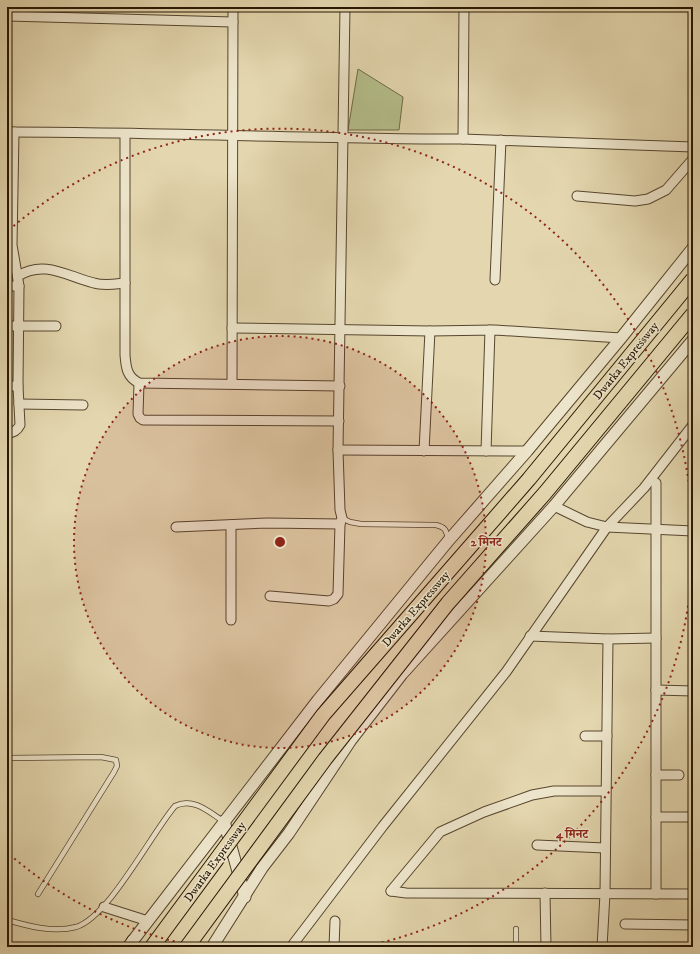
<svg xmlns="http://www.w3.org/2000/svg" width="700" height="954" font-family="'IM FELL DW Pica','Noto Serif Devanagari',serif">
	<rect width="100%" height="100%" fill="#e4d7af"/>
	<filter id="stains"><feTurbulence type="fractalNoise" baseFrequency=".005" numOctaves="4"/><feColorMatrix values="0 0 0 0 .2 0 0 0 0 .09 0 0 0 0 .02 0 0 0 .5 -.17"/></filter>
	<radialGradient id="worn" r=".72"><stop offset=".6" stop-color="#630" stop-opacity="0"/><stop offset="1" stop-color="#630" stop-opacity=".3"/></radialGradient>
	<polygon fill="#b4be8b" stroke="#6e6a47" points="358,69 403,97 399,130 348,130"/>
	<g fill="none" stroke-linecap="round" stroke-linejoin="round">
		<g stroke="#56462e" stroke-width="6">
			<g id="service">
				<path d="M342 518 350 522 361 524 436 525C445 527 446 530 448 538"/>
				<polyline points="7,758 101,757 116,760 117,766 114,772 38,894"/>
				<path d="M7 920C28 926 53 933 76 927 109 917 151 834 175 806 193 797 209 812 223 821"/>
				<polyline points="516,947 516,929"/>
			</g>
		</g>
		<g stroke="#56462e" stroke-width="11">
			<g id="minor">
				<polyline points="464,7 463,139 693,147"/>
				<polyline points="7,16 233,22"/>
				<path d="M7 132C159 132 311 139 463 139"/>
				<path d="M125 134V355C126 368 127 377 139 383L340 386"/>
				<polyline points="577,196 635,201 648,199 666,190 693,159"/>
				<path d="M18 276C45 259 68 277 94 283 104 286 115 284 125 283"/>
				<polyline points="495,280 501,140"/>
				<polyline points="7,286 19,286"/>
				<polyline points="7,326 56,326"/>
				<polyline points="232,328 430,331 495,330 621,338"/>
				<polyline points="139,383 138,414 140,418 143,420 339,421"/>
				<polyline points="232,384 233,7"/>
				<polyline points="7,386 18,386"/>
				<polyline points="19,404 83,405"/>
				<path d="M7 433C13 433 17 431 20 425L18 386 19 286 12 245 14 132"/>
				<polyline points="338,450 527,451"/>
				<polyline points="424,451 430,331"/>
				<polyline points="486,451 490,330"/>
				<polyline points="554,506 587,522 607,527 693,531"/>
				<polyline points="176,527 268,523 340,524"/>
				<polyline points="270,596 329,601 334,599 338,594 340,524 342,518 340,510 338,450 345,7"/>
				<polyline points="231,620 231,525"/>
				<polyline points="530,636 608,639 656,638"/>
				<polyline points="656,690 693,691"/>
				<polyline points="585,736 607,736"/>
				<polyline points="656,775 679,775"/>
				<polyline points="656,817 693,817"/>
				<polyline points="537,845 605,848"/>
				<polyline points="391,891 406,893 693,894"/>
				<polyline points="391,891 440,832 484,812 532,795 554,791 605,791"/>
				<polyline points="545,893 546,947"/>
				<polyline points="656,894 656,483"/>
				<polyline points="104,907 148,921"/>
				<polyline points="625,924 693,925"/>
				<polyline points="291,947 383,826 506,672 607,527 644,488 693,425"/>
				<polyline points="334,947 335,921"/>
				<polyline points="602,947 605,894 608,639"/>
			</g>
		</g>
		<g stroke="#56462e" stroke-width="13">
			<g id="tertiary">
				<polyline points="224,821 245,897"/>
				<polyline points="128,947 318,700 449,540 527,451 621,338 693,248"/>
				<polyline points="212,947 262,868 289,833 351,740 402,674 554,506 693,340"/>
			</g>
		</g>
		<g stroke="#271603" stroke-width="14">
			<polyline id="secondary" points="132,947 133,941"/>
		</g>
		<use href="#service" stroke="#ede5cb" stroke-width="4.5"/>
		<use href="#minor" stroke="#ede5cb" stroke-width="9"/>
		<use href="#tertiary" stroke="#ede5cb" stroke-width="11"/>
		<use href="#secondary" stroke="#ede5cb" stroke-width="12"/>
		<g stroke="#271603" stroke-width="16" stroke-linecap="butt">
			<g id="trunk-bridge">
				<polyline points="152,947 323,715 529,479 693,279"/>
				<polyline points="187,947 325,759 448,603 545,493 693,314"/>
			</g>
		</g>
		<use href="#trunk-bridge" stroke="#e4d7af" stroke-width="14"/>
	</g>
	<circle cx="280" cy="542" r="206" fill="#8f2418" fill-opacity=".12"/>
	<g fill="none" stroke="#8f2418" stroke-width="2" stroke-dasharray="2 4">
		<circle cx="280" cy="542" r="206"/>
		<path d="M693 546A413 413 0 0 1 362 947M198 947A413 413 0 0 1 9 854M9 230A413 413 0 0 1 693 538"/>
	</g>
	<g text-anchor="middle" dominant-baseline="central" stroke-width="3" stroke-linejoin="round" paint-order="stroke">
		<g font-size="12" fill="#271603" stroke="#ede5cb">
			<text transform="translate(626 361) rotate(-51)">Dwarka Expressway</text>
			<text transform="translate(416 609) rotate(-49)">Dwarka Expressway</text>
			<text transform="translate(215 862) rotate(-54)">Dwarka Expressway</text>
		</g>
	</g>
	<circle cx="280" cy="542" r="6" fill="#8f2418" stroke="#ede5cb" stroke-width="2"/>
	<g font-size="12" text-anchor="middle" font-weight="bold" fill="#8f2418" stroke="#ede5cb" stroke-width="3" stroke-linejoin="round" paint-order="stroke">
		<text x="486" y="546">2 मिनट</text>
		<text x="572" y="838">4 मिनट</text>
	</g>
	<rect width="700" height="954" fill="none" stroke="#e4d7af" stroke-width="24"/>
	<rect x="8" y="8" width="684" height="938" fill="none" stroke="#271603" stroke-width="2"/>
	<rect x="12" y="12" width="676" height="930" fill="none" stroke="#271603"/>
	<rect width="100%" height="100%" filter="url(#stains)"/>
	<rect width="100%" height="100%" fill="url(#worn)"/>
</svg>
